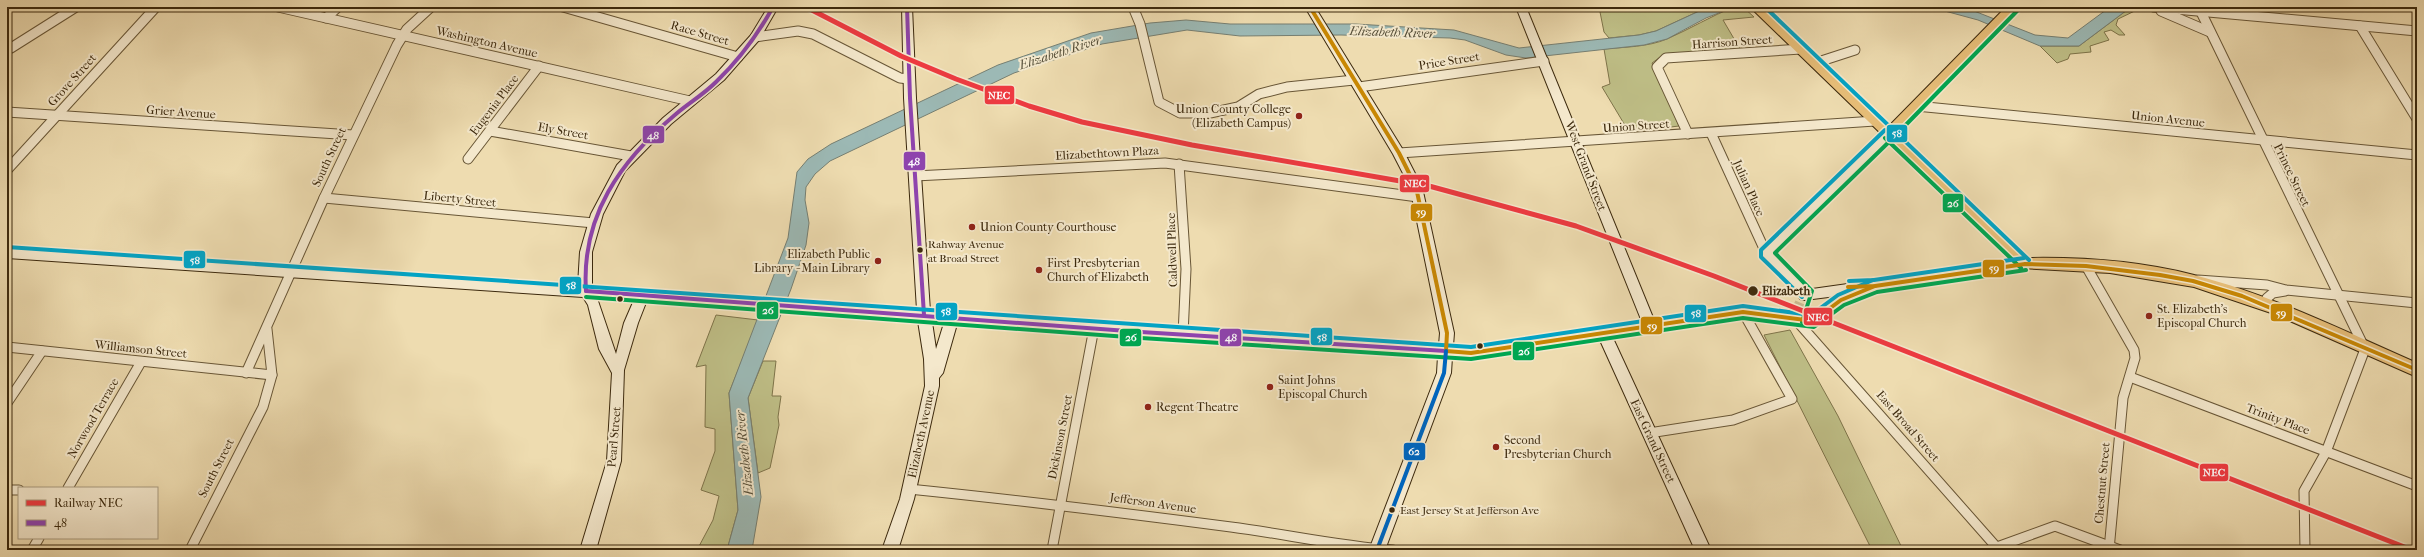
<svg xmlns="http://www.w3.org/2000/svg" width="2424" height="557" font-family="'IM FELL French Canon',serif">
	<rect width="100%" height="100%" fill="#eedcb0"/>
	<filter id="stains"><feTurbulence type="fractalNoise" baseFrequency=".005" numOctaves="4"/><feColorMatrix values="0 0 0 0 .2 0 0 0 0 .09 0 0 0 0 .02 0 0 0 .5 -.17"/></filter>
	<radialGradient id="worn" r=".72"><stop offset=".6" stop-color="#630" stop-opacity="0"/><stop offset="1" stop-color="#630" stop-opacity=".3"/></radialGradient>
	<g fill="#bfbf87" stroke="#7e744a">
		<polygon points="1599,7 1708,7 1656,31 1639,35 1609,38 1604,32"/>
		<path d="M1734 7H1743L1754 17 1723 20 1740 49 1663 55 1652 63 1679 126 1629 132 1602 87 1610 84 1604 49C1625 47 1648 47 1667 39 1690 29 1711 16 1734 7Z"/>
		<polygon points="2131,7 2141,8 2118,19 2116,25 2125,35 2119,35 2111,30 2104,32 2109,40 2090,46 2091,52 2070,54 2068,59 2057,63 2040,46 2079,46"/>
		<polygon points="716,315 758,320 729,393 738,510 727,550 697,550 713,520 719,496 701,490 715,451 715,429 705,427 706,365 696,367"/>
		<polygon points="1790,330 1838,416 1903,550 1872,550 1764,335"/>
		<polygon points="763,361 776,361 772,396 781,396 778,417 779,425 770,468 758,473 748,398"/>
	</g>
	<g fill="#9cb9b5" stroke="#767f72">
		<polygon points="1708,7 1734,7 1706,18 1667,39 1644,45 1526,58 1506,55 1465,40 1450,38 1341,35 1240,36 1187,30 1102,44 1014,73 830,161 815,174 806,187 805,200 809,223 806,245 791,289 748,398 761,497 752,550 727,550 738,510 729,393 788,238 797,172 808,159 831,144 998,65 1091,33 1150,23 1186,20 1230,24 1356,24 1454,30 1519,48 1639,35 1656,31"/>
		<polygon points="1930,7 1964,7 2035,35 2068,38 2110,7 2131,7 2079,46 2040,46 1978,20"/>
	</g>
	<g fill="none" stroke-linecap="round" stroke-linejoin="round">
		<g stroke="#cab88f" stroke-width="13" stroke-dasharray="13 6" stroke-linecap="butt">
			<polyline points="1755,312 1783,317"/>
			<polyline points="1796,315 1805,295"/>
			<polyline points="1813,321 1832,305"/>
		</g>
		<g stroke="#685636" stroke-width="11">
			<g id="street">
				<polyline points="278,7 690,101"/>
				<polyline points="563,7 738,57"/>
				<polyline points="1133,7 1140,24 1159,102 1180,113 1210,113 1238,107 1259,94 1287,87 1354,80"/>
				<polyline points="2153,7 2417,31"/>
				<polyline points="2161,11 2210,32"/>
				<polyline points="2201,12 2365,349 2326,452 2304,491 2305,550"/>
				<polyline points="326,18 338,7"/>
				<polyline points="2360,26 2417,119"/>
				<polyline points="755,37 798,31 813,34 900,78 909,79"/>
				<polyline points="11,48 76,7"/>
				<polyline points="1815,63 1855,50"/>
				<polyline points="1359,87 1544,61"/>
				<polyline points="1916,106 2417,155"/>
				<polyline points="7,112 353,135"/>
				<polyline points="490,131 631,156"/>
				<polyline points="1711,133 1766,253"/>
				<polyline points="1688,134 1657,67 1666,58 1801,49"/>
				<polyline points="1399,153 1875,121"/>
				<polyline points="468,159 539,66"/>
				<polyline points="1179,164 1186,269 1183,335"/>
				<polyline points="7,170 156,7"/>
				<polyline points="915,176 1165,163 1418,197"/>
				<polyline points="324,198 594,223"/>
				<polyline points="2086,266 2134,350 2135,358 2123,398 2109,550"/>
				<polyline points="2198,280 2267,285 2286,290 2417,303"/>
				<polyline points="1806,293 1766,253 1889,134"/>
				<polyline points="2266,305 2267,298 2273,293 2285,291"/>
				<polyline points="1796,320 1999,550"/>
				<polyline points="7,347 272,375"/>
				<polyline points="246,373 324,198 397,45 407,29 431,7"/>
				<polyline points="2130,377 2417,486"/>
				<polyline points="7,403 42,351"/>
				<polyline points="1649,433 1733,420 1792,399 1743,312"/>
				<polyline points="68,488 141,362"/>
				<path d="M909 489C1017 500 1124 513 1231 527 1285 534 1338 546 1393 550"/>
				<polyline points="7,490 19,490"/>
				<polyline points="1997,547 2055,526 2120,550"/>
				<polyline points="32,550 39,538"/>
				<polyline points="190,550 263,407 272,375 267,329"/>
				<polyline points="1052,550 1094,328"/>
			</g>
		</g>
		<g stroke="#3c290d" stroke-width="2">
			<g id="secondary">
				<path d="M768 7H778L759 40 724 80 671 124 625 171 603 214 592 252V287L917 310 904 98 902 7H912L916 98 930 311 1439 345 1440 333 1410 187 1393 154 1305 7H1315L1403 150 1422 187 1454 333 1453 346 1471 347 1642 322 1516 7H1526L1654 320 1755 307 1760 308 1762 312 1760 316 1755 317 1612 336 1711 550H1695L1599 338 1471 359 1452 357 1451 373 1385 550H1369L1437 373 1438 356 957 324 943 373 939 378V386L914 499 898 550H882L900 499 925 386 924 359 918 321 647 300 638 323 624 370 621 461 596 550H580L607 461 612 373 599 349 588 305 583 297 7 258V248L578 286 580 252 591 214 617 165 663 118 716 74 751 35ZM597 298 634 300 624 323 616 354ZM932 322 944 323 936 349Z"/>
				<polygon points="2025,259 2030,260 2031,264 2030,268 1877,290 1876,293 1832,310 1827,309 1825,305 1827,301 1844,295 1805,300 1800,299 1798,295 1800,291 1805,290"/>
				<polygon points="1783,312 1813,316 1818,317 1820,321 1818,325 1813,326 1783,322 1778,321 1776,317 1778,313"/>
			</g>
		</g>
		<g stroke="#3c290d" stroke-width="2">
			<path id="primary" d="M1750 7H1763L1889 126 2006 7H2019L1897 134 2028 258C2084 257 2140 261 2194 275 2272 295 2344 331 2417 363V377L2274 314 2194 287 2110 273 2020 268Z"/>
		</g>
		<use href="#street" stroke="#f4e8cc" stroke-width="9"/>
		<use href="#secondary" fill="#f4e8cc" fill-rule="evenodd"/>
		<use href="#primary" fill="#e7be78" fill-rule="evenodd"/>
		<g stroke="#f4e8cc" stroke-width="7">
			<g id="bus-1">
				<polyline points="907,7 910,98 924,315"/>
				<polyline points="586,291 1141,332 1446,351"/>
				<path d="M586 291C581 216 620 161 676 114 689 103 704 94 716 82 739 60 758 34 773 7"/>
			</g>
		</g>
		<g stroke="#f4e8cc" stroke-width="7">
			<g id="bus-2">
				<polyline points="1885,138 2021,268"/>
				<polyline points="586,297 1141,338 1471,359 1743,318 1814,327 1844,305 1877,292 2026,270"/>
				<polyline points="1802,322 1812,291 1775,253 1893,138 2017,11"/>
			</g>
		</g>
		<g stroke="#f4e8cc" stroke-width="7">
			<g id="bus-3">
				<polyline points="1765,7 2029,260"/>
				<polyline points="7,247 1471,347 1743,306 1811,315 1838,295 1873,280"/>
				<polyline points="1849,281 1874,280 2024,258"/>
				<polyline points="1802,297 1761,257 1761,250 1885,130"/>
			</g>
		</g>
		<g stroke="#f4e8cc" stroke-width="7">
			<g id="bus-4">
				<polyline points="1310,7 1399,153 1416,187 1447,333 1446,351 1471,353 1743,312 1813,321 1841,300 1875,286"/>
				<polyline points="1848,287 1875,286 2025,264 2086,266 2160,275 2193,281 2242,296 2417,370"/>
			</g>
		</g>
		<g stroke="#f4e8cc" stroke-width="7">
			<polyline id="bus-5" points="1377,550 1444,373 1446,351"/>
		</g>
		<use href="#bus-1" stroke="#8e44ad" stroke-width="4"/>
		<use href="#bus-2" stroke="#00a651" stroke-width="4"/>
		<use href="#bus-3" stroke="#03a3c4" stroke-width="4"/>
		<use href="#bus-4" stroke="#c88703" stroke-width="4"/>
		<use href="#bus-5" stroke="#0065bd" stroke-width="4"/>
		<g stroke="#f4e8cc" stroke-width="8">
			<polyline id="rail-1" points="806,7 901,56 956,79 1029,106 1082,122 1192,145 1429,186 1576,226 1714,276 2412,550"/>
		</g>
		<use href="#rail-1" stroke="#ee3a41" stroke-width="5"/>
	</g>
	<g fill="#8f2418" stroke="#f4e8cc" stroke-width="1.5">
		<circle cx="1299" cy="116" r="4"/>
		<circle cx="972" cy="227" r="4"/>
		<circle cx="878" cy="261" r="4"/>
		<circle cx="1039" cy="270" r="4"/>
		<circle cx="2149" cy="316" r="4"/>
		<circle cx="1270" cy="387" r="4"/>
		<circle cx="1148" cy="407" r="4"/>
		<circle cx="1496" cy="447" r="4"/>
	</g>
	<g fill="#3c290d" stroke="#f4e8cc" stroke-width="1.5">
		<circle cx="920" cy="250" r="3.5"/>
		<circle cx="1753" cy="291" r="5.5"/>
		<circle cx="620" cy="299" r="3.5"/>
		<circle cx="1480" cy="346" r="3.5"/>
		<circle cx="1392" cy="510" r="3.5"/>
	</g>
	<g text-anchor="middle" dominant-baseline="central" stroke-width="4" stroke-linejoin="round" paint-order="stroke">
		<g font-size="11" fill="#3c290d" stroke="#f4e8cc" text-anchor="start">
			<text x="928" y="244">Rahway Avenue<tspan x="928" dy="14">at Broad Street</tspan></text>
			<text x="1400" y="510">East Jersey St at Jefferson Ave</text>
		</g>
		<g font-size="12" fill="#3c290d" stroke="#f4e8cc">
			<text transform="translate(700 33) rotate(16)">Race Street</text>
			<text transform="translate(487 42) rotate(13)">Washington Avenue</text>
			<text transform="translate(1732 42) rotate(-4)">Harrison Street</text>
			<text transform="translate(1449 61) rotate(-9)">Price Street</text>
			<text transform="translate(72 80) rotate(-48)">Grove Street</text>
			<text transform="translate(494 105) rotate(-53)">Eugenia Place</text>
			<text transform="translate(181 112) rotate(4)">Grier Avenue</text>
			<text transform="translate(2168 119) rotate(6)">Union Avenue</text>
			<text transform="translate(1636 126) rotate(-4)">Union Street</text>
			<text transform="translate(563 131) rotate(10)">Ely Street</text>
			<text transform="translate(1107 153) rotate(-3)">Elizabethtown Plaza</text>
			<text transform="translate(329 157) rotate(-65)">South Street</text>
			<text transform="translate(1586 166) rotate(69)">West Grand Street</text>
			<text transform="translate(2292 175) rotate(64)">Prince Street</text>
			<text transform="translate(1749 188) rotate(66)">Julian Place</text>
			<text transform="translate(460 199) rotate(6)">Liberty Street</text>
			<text transform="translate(1172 250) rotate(-92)">Caldwell Place</text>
			<text transform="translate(141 349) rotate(6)">Williamson Street</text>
			<text transform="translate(93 418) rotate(-60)">Norwood Terrace</text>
			<text transform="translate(2278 419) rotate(21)">Trinity Place</text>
			<text transform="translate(1908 426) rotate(49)">East Broad Street</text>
			<text transform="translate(921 434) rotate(-78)">Elizabeth Avenue</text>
			<text transform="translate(614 437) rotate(-85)">Pearl Street</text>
			<text transform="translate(1060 437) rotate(-79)">Dickinson Street</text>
			<text transform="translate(1653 441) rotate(65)">East Grand Street</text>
			<text transform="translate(216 468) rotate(-63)">South Street</text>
			<text transform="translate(2102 483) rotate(-85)">Chestnut Street</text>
			<text transform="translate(1153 503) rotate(8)">Jefferson Avenue</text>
		</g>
		<g font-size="12" fill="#3c290d" stroke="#f4e8cc" text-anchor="start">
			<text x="1291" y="109" text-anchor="end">Union County College<tspan x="1291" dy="14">(Elizabeth Campus)</tspan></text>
			<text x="980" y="227">Union County Courthouse</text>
			<text x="870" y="254" text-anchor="end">Elizabeth Public<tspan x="870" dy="14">Library - Main Library</tspan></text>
			<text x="1047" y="263">First Presbyterian<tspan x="1047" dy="14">Church of Elizabeth</tspan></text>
			<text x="2157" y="309">St. Elizabeth's<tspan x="2157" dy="14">Episcopal Church</tspan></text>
			<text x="1278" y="380">Saint Johns<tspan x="1278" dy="14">Episcopal Church</tspan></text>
			<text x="1156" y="407">Regent Theatre</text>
			<text x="1504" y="440">Second<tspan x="1504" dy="14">Presbyterian Church</tspan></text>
		</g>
		<g font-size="12" font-weight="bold" fill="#3c290d" stroke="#f4e8cc" text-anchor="start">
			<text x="1762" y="291">Elizabeth</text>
		</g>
		<g font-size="13" font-style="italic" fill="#544d37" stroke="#f4e8cc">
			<text transform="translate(1392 32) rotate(2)">Elizabeth River</text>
			<text transform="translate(1060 52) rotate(-18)">Elizabeth River</text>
			<text transform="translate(744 453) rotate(-96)">Elizabeth River</text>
		</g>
	</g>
	<g stroke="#f4e8cc" stroke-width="1.5">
		<rect x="984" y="85" width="31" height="20" rx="4" fill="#ee3a41"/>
		<rect x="1886" y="124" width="22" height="19" rx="4" fill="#03a3c4"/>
		<rect x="642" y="125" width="23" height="19" rx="4" fill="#8e44ad"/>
		<rect x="903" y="151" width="23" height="20" rx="4" fill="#8e44ad"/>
		<rect x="1399" y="174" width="31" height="19" rx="4" fill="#ee3a41"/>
		<rect x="1942" y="193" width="22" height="20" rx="4" fill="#00a651"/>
		<rect x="1410" y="203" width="23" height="19" rx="4" fill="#c88703"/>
		<rect x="183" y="250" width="23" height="19" rx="4" fill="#03a3c4"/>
		<rect x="1982" y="259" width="23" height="19" rx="4" fill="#c88703"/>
		<rect x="559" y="276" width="23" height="19" rx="4" fill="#03a3c4"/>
		<rect x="756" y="301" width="23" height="19" rx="4" fill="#00a651"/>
		<rect x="935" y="302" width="23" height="19" rx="4" fill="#03a3c4"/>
		<rect x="2270" y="303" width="23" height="19" rx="4" fill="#c88703"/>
		<rect x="1684" y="304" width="23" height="19" rx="4" fill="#03a3c4"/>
		<rect x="1803" y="307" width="30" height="19" rx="4" fill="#ee3a41"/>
		<rect x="1640" y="316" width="23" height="19" rx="4" fill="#c88703"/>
		<rect x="1310" y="327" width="23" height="19" rx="4" fill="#03a3c4"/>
		<rect x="1119" y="328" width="23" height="19" rx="4" fill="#00a651"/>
		<rect x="1219" y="328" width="23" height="19" rx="4" fill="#8e44ad"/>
		<rect x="1512" y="341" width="23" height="20" rx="4" fill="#00a651"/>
		<rect x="1403" y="442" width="23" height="19" rx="4" fill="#0065bd"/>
		<rect x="2199" y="463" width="30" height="19" rx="4" fill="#ee3a41"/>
	</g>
	<g font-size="11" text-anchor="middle" font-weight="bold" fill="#fff">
		<text x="999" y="99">NEC</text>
		<text x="1897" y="137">58</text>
		<text x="653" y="139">48</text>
		<text x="914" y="165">48</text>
		<text x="1415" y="187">NEC</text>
		<text x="1953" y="207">26</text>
		<text x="1421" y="216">59</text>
		<text x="195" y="264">58</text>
		<text x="1994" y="272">59</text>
		<text x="571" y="289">58</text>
		<text x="768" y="314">26</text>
		<text x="946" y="315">58</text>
		<text x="2281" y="317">59</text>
		<text x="1696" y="317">58</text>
		<text x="1818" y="321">NEC</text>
		<text x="1652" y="330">59</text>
		<text x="1322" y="341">58</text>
		<text x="1131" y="341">26</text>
		<text x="1231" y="341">48</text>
		<text x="1524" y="355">26</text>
		<text x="1414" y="455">62</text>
		<text x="2214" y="476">NEC</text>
	</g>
	<rect width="2424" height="557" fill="none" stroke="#eedcb0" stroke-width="24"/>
	<rect x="8" y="8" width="2408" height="541" fill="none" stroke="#3c290d" stroke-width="2"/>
	<rect x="12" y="12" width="2400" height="533" fill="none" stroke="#3c290d"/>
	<rect x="18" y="487" width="140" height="52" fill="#f4e8cc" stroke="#aa9c80"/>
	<rect x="26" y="500" width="20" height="6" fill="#ee3a41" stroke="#aa9c80"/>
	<text x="54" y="507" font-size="12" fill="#3c290d">Railway NEC</text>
	<rect x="26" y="520" width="20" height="6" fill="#8e44ad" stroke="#aa9c80"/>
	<text x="54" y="527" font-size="12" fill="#3c290d">48</text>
	<rect width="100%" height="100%" filter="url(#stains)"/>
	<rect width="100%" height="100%" fill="url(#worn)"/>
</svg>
